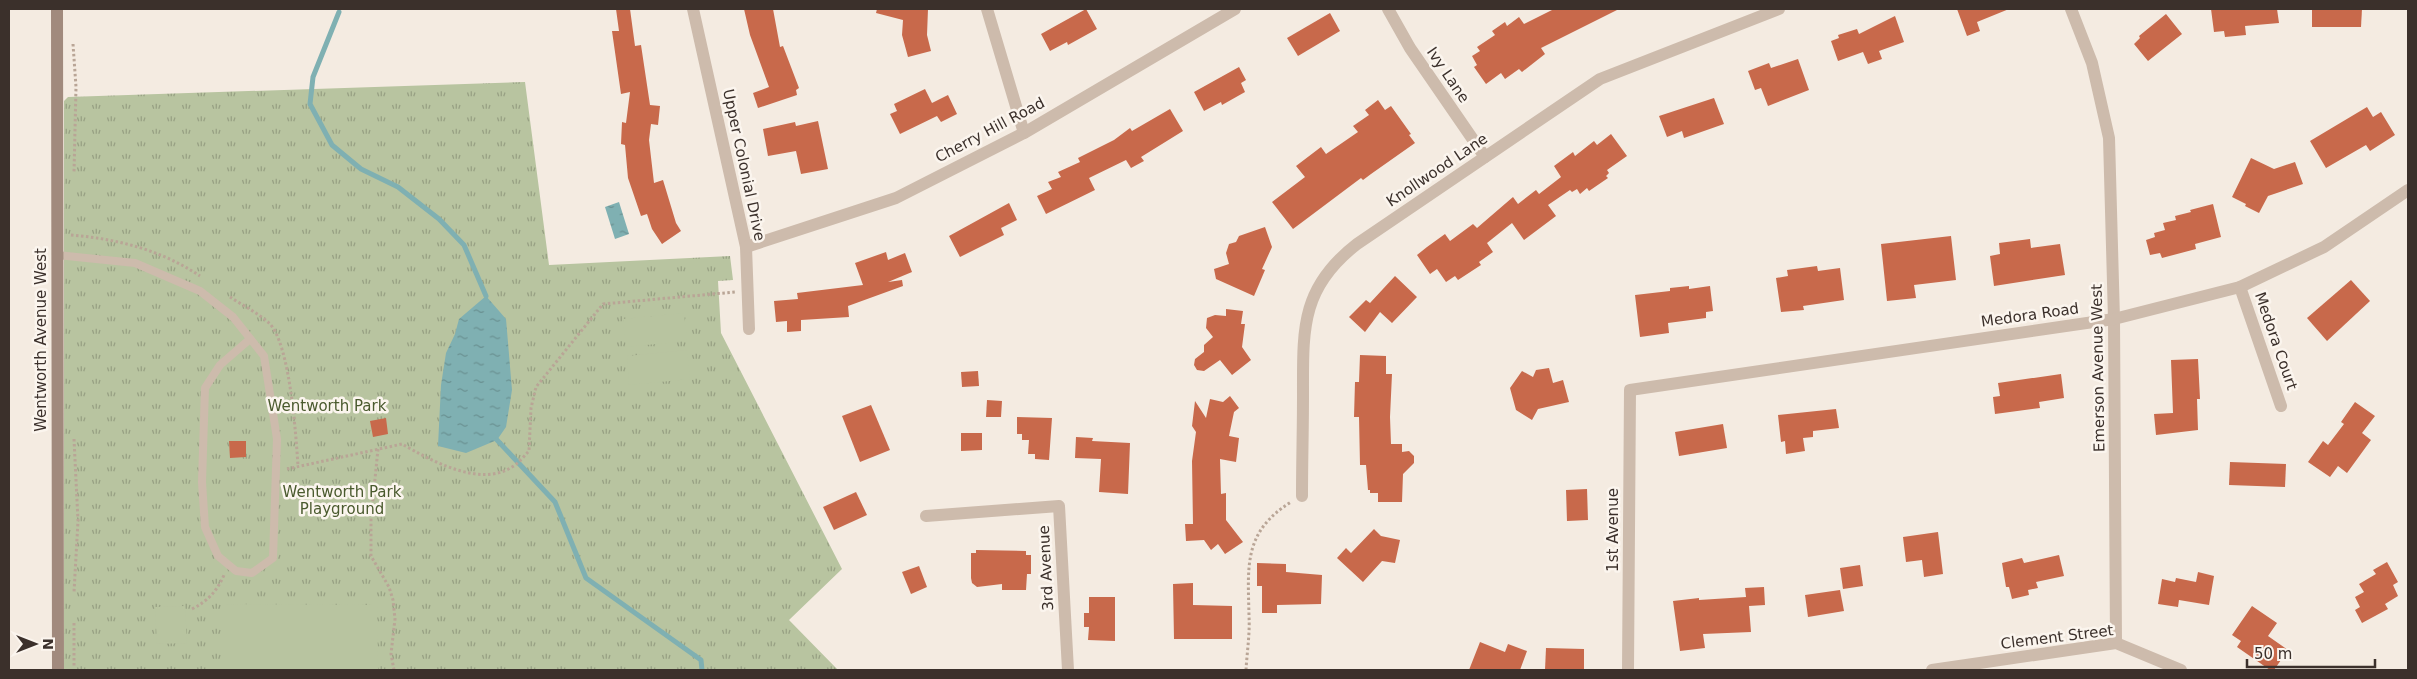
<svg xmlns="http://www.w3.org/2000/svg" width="2417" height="679" font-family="'DejaVu Sans',sans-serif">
	<defs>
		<pattern id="park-tufts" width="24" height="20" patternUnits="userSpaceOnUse" patternTransform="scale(1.25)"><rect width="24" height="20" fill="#b8c4a0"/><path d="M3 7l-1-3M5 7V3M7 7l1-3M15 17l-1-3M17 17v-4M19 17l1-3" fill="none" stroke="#97a083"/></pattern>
		<pattern id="water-ripples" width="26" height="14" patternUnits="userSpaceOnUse" patternTransform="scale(1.25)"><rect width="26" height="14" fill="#7fb0b2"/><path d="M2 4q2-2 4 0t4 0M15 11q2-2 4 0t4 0" fill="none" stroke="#699091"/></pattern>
	</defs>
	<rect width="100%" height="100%" fill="#f4ebe1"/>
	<polygon fill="url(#park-tufts)" points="525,82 549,265 730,256 733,280 718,281 721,333 842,569 789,620 838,670 64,670 64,101 68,97"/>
	<g fill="#b8c4a0">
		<polygon points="684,313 687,341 626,347 623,319"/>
		<polygon points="687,350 690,379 629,385 627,356"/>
		<polygon points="222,604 377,605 378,670 222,670"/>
		<polygon points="185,606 187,643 157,644 155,607"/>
	</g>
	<g fill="url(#water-ripples)">
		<polygon points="619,202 629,234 615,239 605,207"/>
		<polygon points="486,296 506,319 512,390 506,427 497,440 466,453 438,446 441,385 446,353 455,334 459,319"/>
	</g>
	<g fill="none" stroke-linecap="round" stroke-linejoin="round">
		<g stroke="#7fb0b2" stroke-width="5">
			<polyline points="339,12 313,77 310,104 332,145 361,169 398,187 439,219 464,245 486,296"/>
			<polyline points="497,440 555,502 586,578 701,660 702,670"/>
		</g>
	</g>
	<g fill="#c8694b">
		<polygon points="616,9 630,9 635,46 641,45 650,105 660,106 658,125 651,124 649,140 654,183 663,180 676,223 681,231 662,244 652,229 647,214 641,216 628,178 625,145 621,144 622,122 626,123 630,92 621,94 612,31 619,31"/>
		<polygon points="744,9 773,9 780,47 783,46 799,88 796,90 797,95 758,108 753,93 769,87 750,35"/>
		<polygon points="877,9 928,9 927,35 931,51 908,57 902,35 903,20 876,13"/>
		<polygon points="1086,9 1097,29 1068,45 1067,42 1050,51 1041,34"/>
		<polygon points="1554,9 1619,9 1541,48 1545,54 1522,72 1519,69 1505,79 1501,73 1486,84 1474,67 1477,65 1472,56 1480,51 1477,47 1495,35 1492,31 1505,22 1507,26 1519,17 1524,24"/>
		<polygon points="1957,9 2009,9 1977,22 1980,31 1967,36"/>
		<polygon points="2211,9 2277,9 2279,23 2245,26 2246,35 2225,37 2224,31 2214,32"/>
		<polygon points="2312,9 2362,9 2361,27 2312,27"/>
		<polygon points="1330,13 1340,31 1298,56 1287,38"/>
		<polygon points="2166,14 2182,34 2148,61 2134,44 2140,38 2139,36"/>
		<polygon points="1895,16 1904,42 1879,51 1882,59 1868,64 1863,52 1838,61 1831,41 1839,38 1838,35 1857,29 1859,34"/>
		<polygon points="1798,59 1809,90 1768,106 1761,88 1755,90 1748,71 1769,63 1771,68"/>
		<polygon points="1239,67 1246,80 1241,83 1245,92 1222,105 1221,102 1204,111 1194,92"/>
		<polygon points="925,89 932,103 948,95 957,114 941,122 937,116 900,134 890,114 897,111 894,104"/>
		<polygon points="1714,98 1724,124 1684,138 1682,131 1667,137 1659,116"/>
		<polygon points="1378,100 1385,110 1391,106 1411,134 1409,135 1415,143 1371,174 1363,180 1361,178 1293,229 1272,202 1305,177 1296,166 1321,147 1326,154 1358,132 1353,126 1369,115 1365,110"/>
		<polygon points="2367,107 2373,117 2381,112 2395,135 2370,151 2366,145 2326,168 2310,141"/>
		<polygon points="1170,109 1183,131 1141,157 1144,161 1131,168 1126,160 1089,178 1095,190 1046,214 1037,196 1052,189 1048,182 1061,177 1058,172 1080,162 1078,158 1114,140 1130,128 1132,131"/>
		<polygon points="818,121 828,169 801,174 796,151 768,156 763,129 795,122 796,126"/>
		<polygon points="1611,134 1627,156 1607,170 1609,173 1606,176 1608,178 1589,191 1587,188 1580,194 1577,189 1572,192 1570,190 1548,205 1556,216 1524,240 1512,223 1487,243 1493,252 1479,262 1481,265 1458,280 1455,276 1446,282 1437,269 1430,274 1417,255 1427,247 1445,234 1450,241 1473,224 1477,228 1513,197 1518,204 1536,190 1539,194 1561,177 1554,166 1573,152 1575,156 1594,141 1597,145"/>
		<polygon points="2251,158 2274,169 2295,162 2303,184 2268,196 2259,213 2245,206 2246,204 2232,197"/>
		<polygon points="1009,203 1017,220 1001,228 1004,235 960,257 949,236"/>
		<polygon points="2213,204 2221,237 2195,244 2196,249 2162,258 2160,253 2150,255 2146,240 2155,237 2154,233 2165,230 2163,223 2176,220 2175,216 2191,212 2190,210"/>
		<polygon points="1265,227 1272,247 1262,269 1265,270 1254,296 1216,279 1214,269 1229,264 1226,253 1229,244 1236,242 1239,236"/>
		<polygon points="1951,236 1956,280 1914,285 1916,298 1887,301 1881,244"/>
		<polygon points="2030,239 2031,248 2060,244 2065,275 1994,286 1990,256 2000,254 1999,243"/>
		<polygon points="886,252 888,260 905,253 912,272 888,282 902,280 903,286 848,306 849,317 801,320 801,331 787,332 787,321 776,322 774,301 798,299 797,293 863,285 855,263"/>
		<polygon points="1817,266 1818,271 1840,268 1844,300 1803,306 1804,310 1781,312 1776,278 1788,276 1787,270"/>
		<polygon points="1395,276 1417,297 1392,323 1380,312 1365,332 1349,317 1366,300 1370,303"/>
		<polygon points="2351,280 2370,301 2327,341 2307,318"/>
		<polygon points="1689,286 1689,289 1710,286 1713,311 1706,312 1706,318 1668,323 1669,333 1640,337 1635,295 1670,291 1670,288"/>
		<polygon points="1226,309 1243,311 1241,324 1245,324 1242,347 1251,360 1232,375 1220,360 1204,371 1197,370 1194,365 1195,359 1204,352 1204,345 1213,337 1206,328 1207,318 1215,315 1226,316"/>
		<polygon points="1360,355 1386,356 1386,374 1392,374 1390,417 1391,444 1402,444 1402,452 1409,451 1414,456 1414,463 1403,474 1402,502 1378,502 1378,493 1370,493 1370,490 1368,490 1366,465 1360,465 1359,417 1354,417 1355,382 1359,382"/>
		<polygon points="2198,359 2200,399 2197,399 2198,430 2156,435 2154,414 2173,413 2171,360"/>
		<polygon points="1549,368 1553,383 1563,380 1569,402 1538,409 1532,420 1516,410 1510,388 1522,371 1533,377 1536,370"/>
		<polygon points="978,371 979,386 962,387 961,372"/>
		<polygon points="2061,374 2064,398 2039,402 2040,408 1995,414 1993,397 2000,396 1998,383"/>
		<polygon points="1230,396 1239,408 1234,412 1229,436 1239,438 1236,462 1220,459 1221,494 1226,493 1226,520 1243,542 1225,554 1218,544 1211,550 1204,540 1186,541 1185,524 1193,524 1192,461 1196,432 1192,426 1195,401 1206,418 1210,399 1223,402"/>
		<polygon points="987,400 1002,401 1001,417 986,417"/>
		<polygon points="2355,402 2375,416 2362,433 2371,440 2347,473 2338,466 2330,477 2308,462 2323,441 2328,445 2344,424 2341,422"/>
		<polygon points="871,405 890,450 860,462 842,416"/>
		<polygon points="1836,409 1839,428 1813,431 1813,437 1803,438 1805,451 1786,454 1785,441 1781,442 1778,415"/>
		<polygon points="1017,417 1052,418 1049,460 1035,459 1035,454 1028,454 1029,440 1022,440 1022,434 1017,434"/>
		<polygon points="386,418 388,434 373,437 370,421"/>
		<polygon points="1723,424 1727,448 1679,456 1675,432"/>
		<polygon points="961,433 982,433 982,450 961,451"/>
		<polygon points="1076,437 1093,438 1092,441 1130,443 1128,494 1099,492 1101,459 1075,458"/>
		<polygon points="229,441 246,441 246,457 230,458"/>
		<polygon points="2230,462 2286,464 2285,487 2229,485"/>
		<polygon points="1587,489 1588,520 1567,521 1566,490"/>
		<polygon points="856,492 867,515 834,530 823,507"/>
		<polygon points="1374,529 1381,536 1400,540 1395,563 1382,561 1363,582 1337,558 1346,548 1351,553"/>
		<polygon points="1938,532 1943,574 1924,577 1922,560 1906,562 1903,537"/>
		<polygon points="976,550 1026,551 1026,555 1031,555 1031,574 1027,574 1026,590 1002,590 1002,584 977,587 972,583 971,578 971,553 976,553"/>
		<polygon points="2059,555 2064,576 2036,582 2038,588 2028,590 2029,595 2012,599 2009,587 2006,587 2002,563 2022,558 2024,563"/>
		<polygon points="2387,562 2398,582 2393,585 2398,596 2385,604 2388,609 2362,623 2355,610 2360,607 2355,597 2364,592 2359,584 2376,574 2373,570"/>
		<polygon points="1257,563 1286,564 1286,572 1322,575 1321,604 1277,605 1277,613 1262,613 1262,586 1257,586"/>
		<polygon points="1860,565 1863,586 1843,589 1840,568"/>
		<polygon points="919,566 927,587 911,594 902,572"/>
		<polygon points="2198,572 2214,576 2209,605 2179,600 2178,607 2158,604 2162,579 2175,582 2176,578 2196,582"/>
		<polygon points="1193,583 1193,605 1232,606 1232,639 1174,639 1173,584"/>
		<polygon points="1764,587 1765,605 1749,606 1751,632 1703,634 1705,648 1680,651 1673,601 1699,598 1699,600 1746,597 1745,588"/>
		<polygon points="1840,590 1844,611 1808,617 1805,595"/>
		<polygon points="1089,597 1115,597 1115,641 1088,640 1089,627 1084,627 1084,613 1089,613"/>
		<polygon points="2252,606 2277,623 2268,636 2288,650 2274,670 2270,670 2237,647 2241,641 2232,635"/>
		<polygon points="1480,642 1505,652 1508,644 1527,651 1520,670 1469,670"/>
		<polygon points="1546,648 1584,649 1584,670 1545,670"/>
	</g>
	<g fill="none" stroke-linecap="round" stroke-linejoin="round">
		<g stroke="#b9a596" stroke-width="3" stroke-dasharray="2.5 2.5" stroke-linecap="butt">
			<polyline points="73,44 76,87 74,173"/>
			<path d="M71 235C118 239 161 250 200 276"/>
			<path d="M230 297C242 305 258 313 269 323 290 343 296 436 298 466"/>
			<polyline points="74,439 78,521 74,592"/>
			<polyline points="378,449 371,519 371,556 389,587 393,600 395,619 391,654 394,670"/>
			<path d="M287 469 402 444C430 460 480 488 512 467 519 463 524 456 529 451L531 408 536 387 603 304 735 292"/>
			<path d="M192 609C208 601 217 591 224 575"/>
			<polyline points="74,623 74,667"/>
			<path d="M1246 670C1247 652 1250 634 1249 616 1248 566 1243 532 1291 502"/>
		</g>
		<polyline stroke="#cdbbac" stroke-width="8" points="57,255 135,263 200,291 233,317 264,356 277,439 273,558 252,573 236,571 218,556 205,527 202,482 205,388 220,365 250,339"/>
		<g stroke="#cdbbac" stroke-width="12">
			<polyline points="693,9 746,247 749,329"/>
			<polyline points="987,9 1024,133"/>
			<polyline points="1388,9 1410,48 1485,157"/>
			<polyline points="2071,9 2092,63 2109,138 2114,319 2116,643"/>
			<polyline points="746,247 896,198 1024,133 1235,9"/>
			<polyline points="2240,287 2281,406"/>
			<path d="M1302 496C1302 462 1303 429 1303 396 1303 330 1300 288 1357 244L1600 79 1779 9"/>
			<polyline points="926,516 1059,506 1068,670"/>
			<polyline points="1628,670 1630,390 2114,319 2240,287 2324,247 2408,190"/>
			<polyline points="1932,670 2116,643 2181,670"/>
		</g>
		<polyline stroke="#a18a7d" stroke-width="12" points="57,9 58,670"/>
	</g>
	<g text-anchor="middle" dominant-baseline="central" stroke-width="5" stroke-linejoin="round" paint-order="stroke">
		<g font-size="15" fill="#3b302b" stroke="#fbf5ee">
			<text transform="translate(1448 75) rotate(56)">Ivy Lane</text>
			<text transform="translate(990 130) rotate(-28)">Cherry Hill Road</text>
			<text transform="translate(744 165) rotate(78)">Upper Colonial Drive</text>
			<text transform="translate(1437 170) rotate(-34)">Knollwood Lane</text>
			<text transform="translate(2030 315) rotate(-8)">Medora Road</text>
			<text transform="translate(41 340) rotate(-90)">Wentworth Avenue West</text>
			<text transform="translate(2276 341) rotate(71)">Medora Court</text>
			<text transform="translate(2098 368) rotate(-91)">Emerson Avenue West</text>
			<text transform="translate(1613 530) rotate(-90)">1st Avenue</text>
			<text transform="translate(1046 568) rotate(-93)">3rd Avenue</text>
			<text transform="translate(2057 637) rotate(-7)">Clement Street</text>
		</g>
		<g font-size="15" fill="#4a5a2e" stroke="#fbf5ee">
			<text x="327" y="406">Wentworth Park</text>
			<text x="342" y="492">Wentworth Park<tspan x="342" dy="17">Playground</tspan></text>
		</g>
	</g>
	<rect width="2417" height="679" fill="none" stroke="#3b302b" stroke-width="20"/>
	<g transform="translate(35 644) rotate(90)" stroke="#fbf5ee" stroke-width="4" paint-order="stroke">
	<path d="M0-4L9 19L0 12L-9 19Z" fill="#3b302b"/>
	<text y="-8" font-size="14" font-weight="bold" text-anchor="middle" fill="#3b302b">N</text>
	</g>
	<path d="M2247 659v8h128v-8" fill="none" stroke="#3b302b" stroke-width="2.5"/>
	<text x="2254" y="659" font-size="15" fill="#3b302b" stroke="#fbf5ee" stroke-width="4" paint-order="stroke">50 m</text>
</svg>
